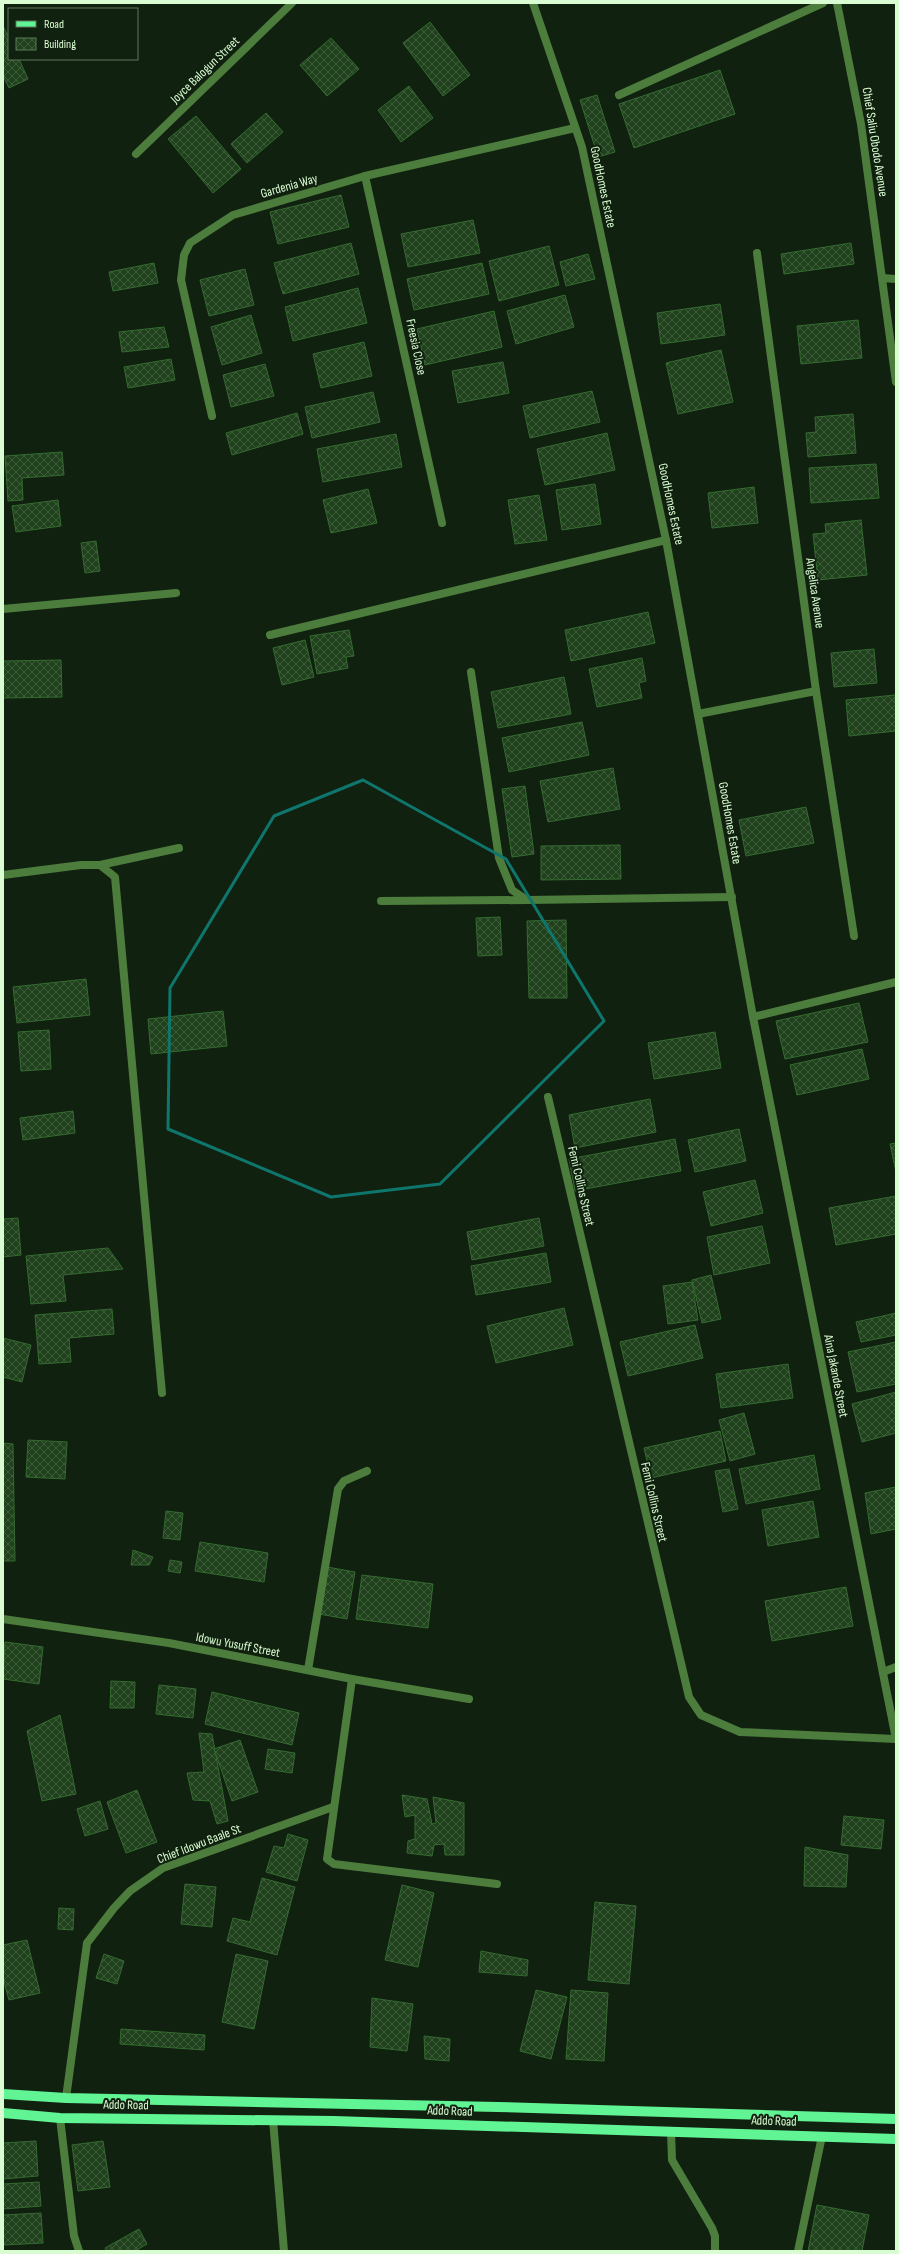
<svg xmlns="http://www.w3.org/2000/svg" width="899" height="2254" font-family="'Sofia Sans Condensed',sans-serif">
	<defs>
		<pattern id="building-cross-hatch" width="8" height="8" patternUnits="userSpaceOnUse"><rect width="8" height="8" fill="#1f411c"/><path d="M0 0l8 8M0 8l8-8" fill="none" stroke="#3f5d3c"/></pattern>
	</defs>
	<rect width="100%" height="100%" fill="#11210f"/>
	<g fill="url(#building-cross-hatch)" stroke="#346b30">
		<polygon points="430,22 470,75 443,96 403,43"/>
		<polygon points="3,26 9,38 9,59 19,59 28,79 9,88 3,76"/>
		<polygon points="331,38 359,69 327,96 300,65"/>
		<polygon points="720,70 735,114 634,148 619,104"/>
		<polygon points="409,86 433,118 401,142 378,110"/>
		<polygon points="597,95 615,152 598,157 580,100"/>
		<polygon points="266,113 283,132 247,163 231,144"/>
		<polygon points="196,116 241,169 213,193 168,139"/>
		<polygon points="341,195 349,227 278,244 270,212"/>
		<polygon points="473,220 480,253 408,267 401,234"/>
		<polygon points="351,243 359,274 283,294 274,263"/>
		<polygon points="851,243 854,264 784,274 781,254"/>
		<polygon points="549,246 559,285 499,301 489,261"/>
		<polygon points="588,254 595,279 566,286 560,262"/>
		<polygon points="154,263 158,283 113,291 109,272"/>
		<polygon points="482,263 489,294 414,310 407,279"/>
		<polygon points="245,269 254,305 209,316 200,280"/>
		<polygon points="358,288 367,323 293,341 285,307"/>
		<polygon points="565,295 574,327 516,344 507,311"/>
		<polygon points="720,304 725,335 661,344 657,313"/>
		<polygon points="494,311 502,347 425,365 417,329"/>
		<polygon points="251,315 262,353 222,365 211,327"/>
		<polygon points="858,320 862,358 801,364 797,326"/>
		<polygon points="164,327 169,347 122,352 119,332"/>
		<polygon points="364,342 372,376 321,388 313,354"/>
		<polygon points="721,350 733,402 678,414 666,363"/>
		<polygon points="171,359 175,380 128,388 124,367"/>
		<polygon points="503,362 509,393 458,403 452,371"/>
		<polygon points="265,364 274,396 231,407 223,375"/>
		<polygon points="592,391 600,422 530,438 523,406"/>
		<polygon points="373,392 380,422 312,438 305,407"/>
		<polygon points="297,413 303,434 232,455 226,433"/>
		<polygon points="853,414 856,453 808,457 806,433 816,432 815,417"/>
		<polygon points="607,433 615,470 545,485 537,449"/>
		<polygon points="396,434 402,467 323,482 317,449"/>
		<polygon points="62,452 64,475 22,478 23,500 8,501 5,456"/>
		<polygon points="876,464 879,498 811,503 809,468"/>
		<polygon points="595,484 601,524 562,530 556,490"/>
		<polygon points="754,487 758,523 712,528 708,493"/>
		<polygon points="368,489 377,523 331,533 323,500"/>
		<polygon points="539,495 547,540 515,544 508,500"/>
		<polygon points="58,500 61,526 16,532 12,506"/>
		<polygon points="861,520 867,575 818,580 813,534 826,533 825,524"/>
		<polygon points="96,541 100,571 85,573 81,543"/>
		<polygon points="648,612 655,643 571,661 565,630"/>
		<polygon points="349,630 354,656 346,657 348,668 317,674 310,636"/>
		<polygon points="305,640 314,677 282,685 273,648"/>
		<polygon points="874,649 877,683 834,687 831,653"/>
		<polygon points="642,658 646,681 639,683 642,698 597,707 589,669"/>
		<polygon points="61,660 62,697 3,698 3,661"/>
		<polygon points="564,677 571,714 498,728 491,692"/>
		<polygon points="895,695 896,731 849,736 846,700"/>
		<polygon points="582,722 589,755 509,772 502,738"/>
		<polygon points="613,768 620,809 548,822 540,781"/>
		<polygon points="525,786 534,854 512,857 502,789"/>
		<polygon points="806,807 814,843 746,856 739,820"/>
		<polygon points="620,845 621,879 541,880 541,846"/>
		<polygon points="500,917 502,955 478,956 476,918"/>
		<polygon points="566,920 567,998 529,998 527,921"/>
		<polygon points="86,979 90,1015 17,1023 13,987"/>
		<polygon points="859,1003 868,1042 785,1059 776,1021"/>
		<polygon points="223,1011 227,1046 151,1054 148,1019"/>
		<polygon points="49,1030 51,1069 21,1071 18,1032"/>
		<polygon points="715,1032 721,1068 654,1079 648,1043"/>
		<polygon points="862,1049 869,1079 797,1095 790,1065"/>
		<polygon points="650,1099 656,1132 575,1148 569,1115"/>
		<polygon points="73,1111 75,1133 23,1140 20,1118"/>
		<polygon points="739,1129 746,1161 695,1172 688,1140"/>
		<polygon points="675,1139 681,1171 575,1191 569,1159"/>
		<polygon points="896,1143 896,1172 890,1144"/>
		<polygon points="755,1180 763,1213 711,1226 703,1192"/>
		<polygon points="896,1196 896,1234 836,1245 829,1208"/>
		<polygon points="18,1218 21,1255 3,1257 3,1219"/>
		<polygon points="539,1218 544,1246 472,1260 467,1232"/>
		<polygon points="762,1226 770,1263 714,1275 707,1237"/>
		<polygon points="108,1248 123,1269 63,1275 66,1301 31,1304 26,1256"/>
		<polygon points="546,1253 551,1282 476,1295 471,1266"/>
		<polygon points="711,1275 721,1319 702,1323 692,1280"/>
		<polygon points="692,1282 698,1320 668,1324 663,1286"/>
		<polygon points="564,1308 573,1345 496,1363 487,1326"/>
		<polygon points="112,1309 114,1334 69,1338 71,1362 39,1364 35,1315"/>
		<polygon points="896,1313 896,1335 861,1342 856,1322"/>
		<polygon points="695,1325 703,1358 628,1376 620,1342"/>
		<polygon points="3,1338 31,1345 22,1382 3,1377"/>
		<polygon points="896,1342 896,1384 857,1392 848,1352"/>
		<polygon points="788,1364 793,1398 721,1408 716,1374"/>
		<polygon points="896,1392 896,1433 862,1442 852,1404"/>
		<polygon points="744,1413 755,1454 730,1461 719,1420"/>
		<polygon points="720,1431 726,1461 651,1478 644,1448"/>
		<polygon points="28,1440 67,1442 65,1479 26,1477"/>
		<polygon points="3,1443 13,1444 15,1561 3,1561"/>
		<polygon points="814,1455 820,1489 746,1504 739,1469"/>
		<polygon points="729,1469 738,1509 723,1512 715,1471"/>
		<polygon points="896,1487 896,1529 871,1534 865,1493"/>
		<polygon points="813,1501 819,1537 768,1546 762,1510"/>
		<polygon points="166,1511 183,1513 180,1540 163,1538"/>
		<polygon points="200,1542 268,1553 264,1582 195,1571"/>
		<polygon points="133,1550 153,1557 149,1565 131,1565"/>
		<polygon points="170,1560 182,1562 180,1573 168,1571"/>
		<polygon points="327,1567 355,1572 347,1619 319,1614"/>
		<polygon points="362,1575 433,1584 428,1628 356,1619"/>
		<polygon points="846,1587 853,1626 772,1641 765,1601"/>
		<polygon points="5,1642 43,1647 39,1684 3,1679"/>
		<polygon points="111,1681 135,1682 134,1708 110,1708"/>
		<polygon points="159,1685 196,1689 193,1718 156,1714"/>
		<polygon points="212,1692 299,1713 292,1745 205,1724"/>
		<polygon points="60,1715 76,1794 42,1801 27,1731"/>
		<polygon points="199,1733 212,1734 228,1821 217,1824 210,1801 193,1800 187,1773 204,1772"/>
		<polygon points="240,1740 258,1792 232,1801 214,1749"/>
		<polygon points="268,1749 295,1753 292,1773 265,1769"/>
		<polygon points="137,1790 157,1842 126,1853 107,1802"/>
		<polygon points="402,1795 427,1799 432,1824 436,1823 433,1797 464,1803 464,1855 445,1855 444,1844 434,1845 432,1856 407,1853 408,1841 415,1839 415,1815 405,1817"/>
		<polygon points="100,1801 108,1829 85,1836 77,1809"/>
		<polygon points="844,1816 884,1820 881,1849 841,1845"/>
		<polygon points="288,1834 308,1840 297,1881 266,1872 274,1846 284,1848"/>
		<polygon points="805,1847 848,1855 846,1887 804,1886"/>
		<polygon points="262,1878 295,1887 277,1955 227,1941 233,1918 250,1922"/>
		<polygon points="185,1884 216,1887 212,1927 181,1924"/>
		<polygon points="402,1885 434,1893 418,1967 385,1960"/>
		<polygon points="595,1902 636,1906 629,1984 588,1980"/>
		<polygon points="59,1908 74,1909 73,1930 58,1929"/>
		<polygon points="27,1940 40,1993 9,2000 3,1978 3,1945"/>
		<polygon points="481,1951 528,1960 527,1976 479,1972"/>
		<polygon points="104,1954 124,1961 117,1984 96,1978"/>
		<polygon points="236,1954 268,1961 254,2029 222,2022"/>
		<polygon points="536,1990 567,1997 551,2059 520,2051"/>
		<polygon points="571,1990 608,1993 604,2061 566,2059"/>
		<polygon points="372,1998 413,2004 407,2051 370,2047"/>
		<polygon points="121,2029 205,2035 204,2050 120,2044"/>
		<polygon points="424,2036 450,2039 449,2061 425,2059"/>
		<polygon points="36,2141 38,2176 3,2179 3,2143"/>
		<polygon points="103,2141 110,2187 78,2191 72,2145"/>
		<polygon points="39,2182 41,2206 3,2209 3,2184"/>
		<polygon points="817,2205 869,2215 862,2251 808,2251"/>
		<polygon points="41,2213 43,2243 3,2245 3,2215"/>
		<polygon points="139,2229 147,2244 135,2251 107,2251 105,2248"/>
	</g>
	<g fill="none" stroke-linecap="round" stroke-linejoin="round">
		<g stroke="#4c7d3d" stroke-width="8">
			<polyline points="619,95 823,3"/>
			<polyline points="883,1672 896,1667"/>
			<polyline points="273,2120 284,2251"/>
			<polyline points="671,2131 672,2160 712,2228 715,2236 715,2251"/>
		</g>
		<g stroke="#4c7d3d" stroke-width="8">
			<polyline points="533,3 582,147 666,540 753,1017 896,1739"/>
			<polyline points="136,154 292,3"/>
			<polyline points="365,176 442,523"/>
			<polyline points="757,253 816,691 854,936"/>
			<polyline points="882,278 896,279"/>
			<polyline points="212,416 181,280 184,255 190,243 233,215 365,176 575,128"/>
			<polyline points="3,609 176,593"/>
			<polyline points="270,635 666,540"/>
			<polyline points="471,672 499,858 512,890 527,900 732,897"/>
			<polyline points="698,714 816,691"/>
			<polyline points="100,865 179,848"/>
			<polyline points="3,875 81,865 100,865 115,877 162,1393"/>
			<polyline points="381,901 527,900"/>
			<polyline points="753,1017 896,982"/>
			<polyline points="548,1097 689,1697 701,1715 740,1732 896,1739"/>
			<polyline points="3,1619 169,1643 352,1679 469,1699"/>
			<polyline points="308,1670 338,1489 344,1481 367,1471"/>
			<polyline points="352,1679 327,1859 334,1864 497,1884"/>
			<polyline points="66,2098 87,1943 114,1908 130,1891 163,1868 333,1807"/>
			<polyline points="60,2118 74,2236 79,2251"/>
			<polyline points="798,2251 822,2136"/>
		</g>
		<polyline stroke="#4c7d3d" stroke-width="8" points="837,3 861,124 896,382"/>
		<g stroke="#61f495" stroke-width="10">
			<polyline points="3,2094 66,2098 498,2107 896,2119"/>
			<polyline points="3,2113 60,2118 334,2121 896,2139"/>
		</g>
	</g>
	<path fill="none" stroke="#0f766e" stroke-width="3" stroke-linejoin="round" d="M363 780 506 859 604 1021 440 1184 331 1197 168 1129 170 988 274 816Z"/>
	<g text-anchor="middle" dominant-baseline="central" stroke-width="4" stroke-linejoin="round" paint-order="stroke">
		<g font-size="13" fill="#d9fcd2" stroke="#11210f">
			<text transform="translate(205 70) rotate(-44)">Joyce Balogun Street</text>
			<text transform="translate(875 142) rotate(81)">Chief Saliu Obodo Avenue</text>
			<text transform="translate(289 186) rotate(-16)">Gardenia Way</text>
			<text transform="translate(603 187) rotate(78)">GoodHomes Estate</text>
			<text transform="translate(416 347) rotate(78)">Freesia Close</text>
			<text transform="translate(671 504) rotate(78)">GoodHomes Estate</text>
			<text transform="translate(815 593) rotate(82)">Angelica Avenue</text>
			<text transform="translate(730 823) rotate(80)">GoodHomes Estate</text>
			<text transform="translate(581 1186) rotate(77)">Femi Collins Street</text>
			<text transform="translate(836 1376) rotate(79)">Aina Jakande Street</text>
			<text transform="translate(654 1502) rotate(77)">Femi Collins Street</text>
			<text transform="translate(238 1645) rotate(11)">Idowu Yusuff Street</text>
			<text transform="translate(199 1844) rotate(-21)">Chief Idowu Baale St</text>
			<text transform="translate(126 2105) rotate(1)">Addo Road</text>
			<text transform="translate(450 2111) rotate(2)">Addo Road</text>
			<text transform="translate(774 2121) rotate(2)">Addo Road</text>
		</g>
	</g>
	<rect width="899" height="2254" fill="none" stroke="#d9fcd2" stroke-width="8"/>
	<rect x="8" y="8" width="130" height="52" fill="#11210f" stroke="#61795d"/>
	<rect x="16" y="21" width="20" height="6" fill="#61f495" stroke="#61795d"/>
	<text x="44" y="28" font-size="12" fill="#d9fcd2">Road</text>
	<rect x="16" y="38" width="20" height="12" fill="url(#building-cross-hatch)" stroke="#61795d"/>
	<text x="44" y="48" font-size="12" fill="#d9fcd2">Building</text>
</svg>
